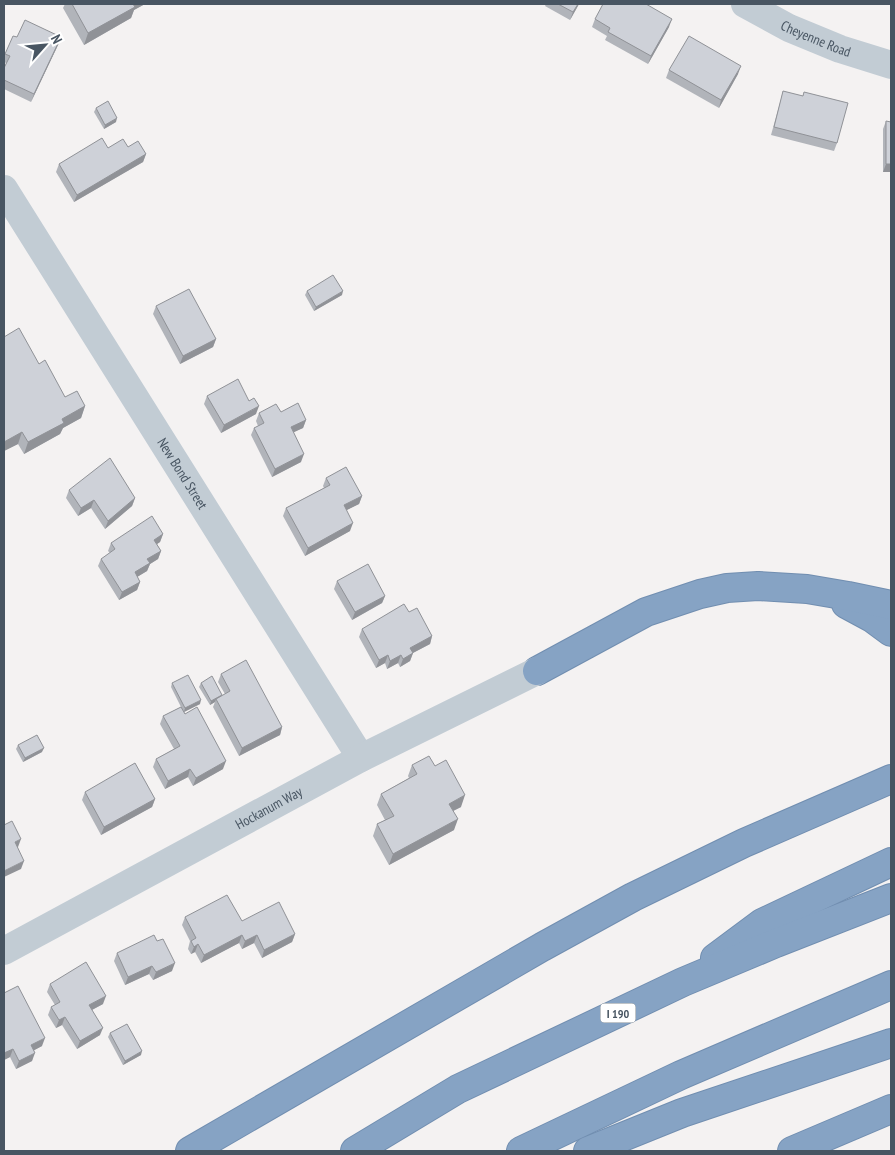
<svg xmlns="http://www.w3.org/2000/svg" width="895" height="1155" font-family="'PT Sans Narrow',sans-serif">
	<rect width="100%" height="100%" fill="#f4f2f2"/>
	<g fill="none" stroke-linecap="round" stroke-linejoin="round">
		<g stroke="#718eb0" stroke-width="30">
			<g id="highway">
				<polyline points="846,604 872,618 891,632"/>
				<polyline points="537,671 646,612 700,594 727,588 758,586 807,589 848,596 891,605"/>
				<polyline points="715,958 762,923 891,862"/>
				<polyline points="190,1151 542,947 633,897 744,843 891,779"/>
				<polyline points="355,1151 458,1089 683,982 776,943 891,898"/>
				<polyline points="521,1151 681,1075 891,985"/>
				<polyline points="588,1151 682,1113 891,1043"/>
				<polyline points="792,1151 891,1109"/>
			</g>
		</g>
		<g stroke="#c2ccd4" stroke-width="28">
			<path id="s1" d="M745 4 789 28 840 49 891 65"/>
			<path id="s2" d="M4 189 361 758"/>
			<path id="s3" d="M4 951 361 758 537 671"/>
		</g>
		<use href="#highway" stroke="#86a3c4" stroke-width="28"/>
	</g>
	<g fill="#b1b4ba">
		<polygon points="65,4 145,4 134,10 131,18 84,45 63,8"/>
		<polygon points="546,4 579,4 570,20 545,6"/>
		<polygon points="595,19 669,27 648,64 605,40 607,36 592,27"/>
		<polygon points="17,37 61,37 58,45 31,102 4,89 4,68 6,63 4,62 4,57 5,54"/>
		<polygon points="669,70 738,74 719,108 666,78"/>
		<polygon points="783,91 837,143 834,151 771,135 781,99"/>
		<polygon points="96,108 116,122 104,129 94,112"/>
		<polygon points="886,121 891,172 883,172 883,129"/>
		<polygon points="128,147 146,154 143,162 74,202 56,172 59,164 108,148"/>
		<polygon points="307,291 342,295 314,311 305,295"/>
		<polygon points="156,306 216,339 213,347 180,364 153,314"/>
		<polygon points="4,337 39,364 65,397 85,406 81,418 63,428 60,434 24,454 18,444 4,451"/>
		<polygon points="207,396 256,414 221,433 204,404"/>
		<polygon points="281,412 306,420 303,428 293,432 301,462 272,477 251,435 254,428 258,426 256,421 259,413"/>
		<polygon points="326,478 362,496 359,504 346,510 350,531 305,556 283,516 286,508 324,488 323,486"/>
		<polygon points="69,490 135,498 132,506 105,529 91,508 78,516 66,498"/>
		<polygon points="163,534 160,542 157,544 161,551 158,559 150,564 147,571 137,577 140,582 137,590 119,600 98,566 101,559 110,553 108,551 111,543"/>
		<polygon points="337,581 385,596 382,603 352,620 334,589"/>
		<polygon points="409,612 432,636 430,644 413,653 410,661 400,667 398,663 387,669 385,663 376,668 359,637 362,629"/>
		<polygon points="221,674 282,727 280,735 239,756 213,707 215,702 210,705 199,687 201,683 222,696 225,694 218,682"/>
		<polygon points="172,683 200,704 184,712 223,769 193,786 188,777 165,789 153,767 156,759 174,749 160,724 163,716 181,707 171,687"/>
		<polygon points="18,745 42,752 23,762 16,749"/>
		<polygon points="412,765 435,766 461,807 453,811 454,830 389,865 373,836 377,824 385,820 377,805 381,794 409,778 408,776"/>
		<polygon points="85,792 155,799 152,807 101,835 82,800"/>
		<polygon points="185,917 242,921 295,934 292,942 262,958 254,943 242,949 239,943 201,963 195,952 191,954 188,949 190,941 182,925"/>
		<polygon points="117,953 172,971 153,980 149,974 125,985 114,961"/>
		<polygon points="50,984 103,1004 92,1010 100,1035 77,1049 62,1025 56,1028 48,1015 51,1007 55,1005 47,992"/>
		<polygon points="4,993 42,1046 34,1050 32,1061 16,1069 10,1057 4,1060"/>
		<polygon points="110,1033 141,1055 123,1065 108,1037"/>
	</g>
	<g fill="#909297">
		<polygon points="132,4 145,4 134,10 131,18 84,45 88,33"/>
		<polygon points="578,4 579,4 570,20 573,12"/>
		<polygon points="672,19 669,27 648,64 651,56"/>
		<polygon points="61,37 58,45 31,102 34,94"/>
		<polygon points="741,66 738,74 719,108 721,100"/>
		<polygon points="117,118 116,122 104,129 105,125"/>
		<polygon points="146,154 143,162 74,202 77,195"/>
		<polygon points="886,164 891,164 891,172 883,172"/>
		<polygon points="343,291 342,295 314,311 316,307"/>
		<polygon points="216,339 213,347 180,364 183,356"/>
		<polygon points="85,406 81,418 63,428 60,434 24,454 28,442 62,419"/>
		<polygon points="259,406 256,414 221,433 224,425"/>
		<polygon points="306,420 303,428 288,435 291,427"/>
		<polygon points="22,432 18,444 4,451 4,442"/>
		<polygon points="304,454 301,462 272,477 275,469"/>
		<polygon points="362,496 359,504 341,513 344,505"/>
		<polygon points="135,498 132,506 105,529 108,521"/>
		<polygon points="94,500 91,508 78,516 81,508"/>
		<polygon points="353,523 350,531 305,556 308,548"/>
		<polygon points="163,534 160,542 151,548 154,540"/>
		<polygon points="161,551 158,559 150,564 147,571 132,580 135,572 147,559"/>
		<polygon points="140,582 137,590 119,600 122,592"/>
		<polygon points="385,596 382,603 352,620 355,612"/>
		<polygon points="432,636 430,644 407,656 410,648"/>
		<polygon points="413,653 410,661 400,667 403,659"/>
		<polygon points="388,655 385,663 376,668 379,660"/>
		<polygon points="401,655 398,663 387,669 390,661"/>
		<polygon points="222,695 221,699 216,699 215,702 210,705 211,701"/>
		<polygon points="201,700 200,704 184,712 185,708"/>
		<polygon points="282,727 280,735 239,756 242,748"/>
		<polygon points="44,748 42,752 23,762 25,758"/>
		<polygon points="226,761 223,769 193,786 196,778"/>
		<polygon points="190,769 188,777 165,789 168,781"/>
		<polygon points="465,795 461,807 445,815 449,804"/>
		<polygon points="155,799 152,807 101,835 104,827"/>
		<polygon points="458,819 454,830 389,865 393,854"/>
		<polygon points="21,839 18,847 12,850 15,842"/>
		<polygon points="24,861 21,869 4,877 4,871"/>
		<polygon points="295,934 292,942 262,958 264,950"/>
		<polygon points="242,935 239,943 201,963 204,955"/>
		<polygon points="257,935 254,943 242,949 245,941"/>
		<polygon points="198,944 195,952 191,954 194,947"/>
		<polygon points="175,963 172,971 153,980 156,972"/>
		<polygon points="152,966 149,974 125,985 128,977"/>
		<polygon points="106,996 103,1004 86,1013 89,1005"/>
		<polygon points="65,1017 62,1025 56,1028 59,1020"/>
		<polygon points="103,1028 100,1035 77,1049 80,1041"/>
		<polygon points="45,1038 42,1046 29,1053 31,1045"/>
		<polygon points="13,1049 10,1057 4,1060 4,1053"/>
		<polygon points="142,1051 141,1055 123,1065 125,1061"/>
		<polygon points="35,1053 32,1061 16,1069 19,1061"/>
	</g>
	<g fill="#ced1d8" stroke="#909297">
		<polygon points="72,4 133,4 135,7 88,33"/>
		<polygon points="558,4 578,4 573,12"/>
		<polygon points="603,4 646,4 672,19 651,56 608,32 610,28 595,19"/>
		<polygon points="25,20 61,37 34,94 4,80 4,68 10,56 5,54 13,36 17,37"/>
		<polygon points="689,36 741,66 721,100 669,70"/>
		<polygon points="783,91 803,96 804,92 848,103 837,143 774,127"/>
		<polygon points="108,101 117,118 105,125 96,108"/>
		<polygon points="886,121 891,122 891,164 886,164"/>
		<polygon points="102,138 108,148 123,139 128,147 138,141 146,154 77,195 59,164"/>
		<polygon points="333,275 343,291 316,307 307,291"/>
		<polygon points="189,289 216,339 183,356 156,306"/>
		<polygon points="19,328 39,364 45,360 65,397 77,391 85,406 62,419 64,423 28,442 22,432 4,442 4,337"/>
		<polygon points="238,379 249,401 254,398 259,406 224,425 207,396"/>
		<polygon points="298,403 306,420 291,427 304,454 275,469 254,428 264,423 259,413 276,404 281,412"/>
		<polygon points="110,458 135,498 108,521 94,500 81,508 69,490"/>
		<polygon points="346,467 362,496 344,505 353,523 308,548 286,508 330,485 326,478"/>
		<polygon points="152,516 163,534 154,540 161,551 147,559 150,563 135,572 140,582 122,592 101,559 115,549 111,543"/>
		<polygon points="368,564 385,596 355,612 337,581"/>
		<polygon points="404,604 409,612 417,608 432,636 410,648 413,653 403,659 401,655 390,661 388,655 379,660 362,629"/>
		<polygon points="246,660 282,727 242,748 216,699 230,691 221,674"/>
		<polygon points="188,675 201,700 185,708 172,683"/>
		<polygon points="212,676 222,695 211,701 201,683"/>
		<polygon points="181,707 185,714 197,707 226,761 196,778 190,769 168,781 156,759 180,746 163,716"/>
		<polygon points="37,735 44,748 25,758 18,745"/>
		<polygon points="429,756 435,766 446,760 465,795 449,804 458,819 393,854 377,824 394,816 381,794 417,774 412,765"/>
		<polygon points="135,763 155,799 104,827 85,792"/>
		<polygon points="12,821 21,839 15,842 24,861 4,871 4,825"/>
		<polygon points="227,895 242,921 279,902 295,934 264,950 257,935 245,941 242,935 204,955 198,944 194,947 191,941 196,938 185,917"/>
		<polygon points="154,935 157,941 163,939 175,963 156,972 152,966 128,977 117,953"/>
		<polygon points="86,962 106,996 89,1005 103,1028 80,1041 65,1017 59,1020 51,1007 60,1002 50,984"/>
		<polygon points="18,986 45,1038 31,1045 35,1053 19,1061 13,1049 4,1053 4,993"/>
		<polygon points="127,1024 142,1051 125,1061 110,1033"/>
	</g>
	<g text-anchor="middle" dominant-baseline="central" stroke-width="4" stroke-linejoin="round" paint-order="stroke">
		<rect fill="#fff" stroke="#7f8891" stroke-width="1" x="600.5" y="1003.5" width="35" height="19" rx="4"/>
		<g font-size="12" font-weight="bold" fill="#485562">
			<text x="618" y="1013">I 190</text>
		</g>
		<g font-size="14" fill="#485562" stroke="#fff">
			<text stroke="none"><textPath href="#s1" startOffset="79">Cheyenne Road</textPath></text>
			<text stroke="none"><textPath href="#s2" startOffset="336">New Bond Street</textPath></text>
			<text stroke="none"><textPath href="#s3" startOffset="301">Hockanum Way</textPath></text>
		</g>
	</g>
	<rect width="895" height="1155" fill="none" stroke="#485562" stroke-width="10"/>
	<g transform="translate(45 45) rotate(63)" stroke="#ffffff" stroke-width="4" paint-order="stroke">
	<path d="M0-4L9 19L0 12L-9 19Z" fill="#485562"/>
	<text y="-8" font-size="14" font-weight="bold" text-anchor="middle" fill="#485562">N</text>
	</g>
</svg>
